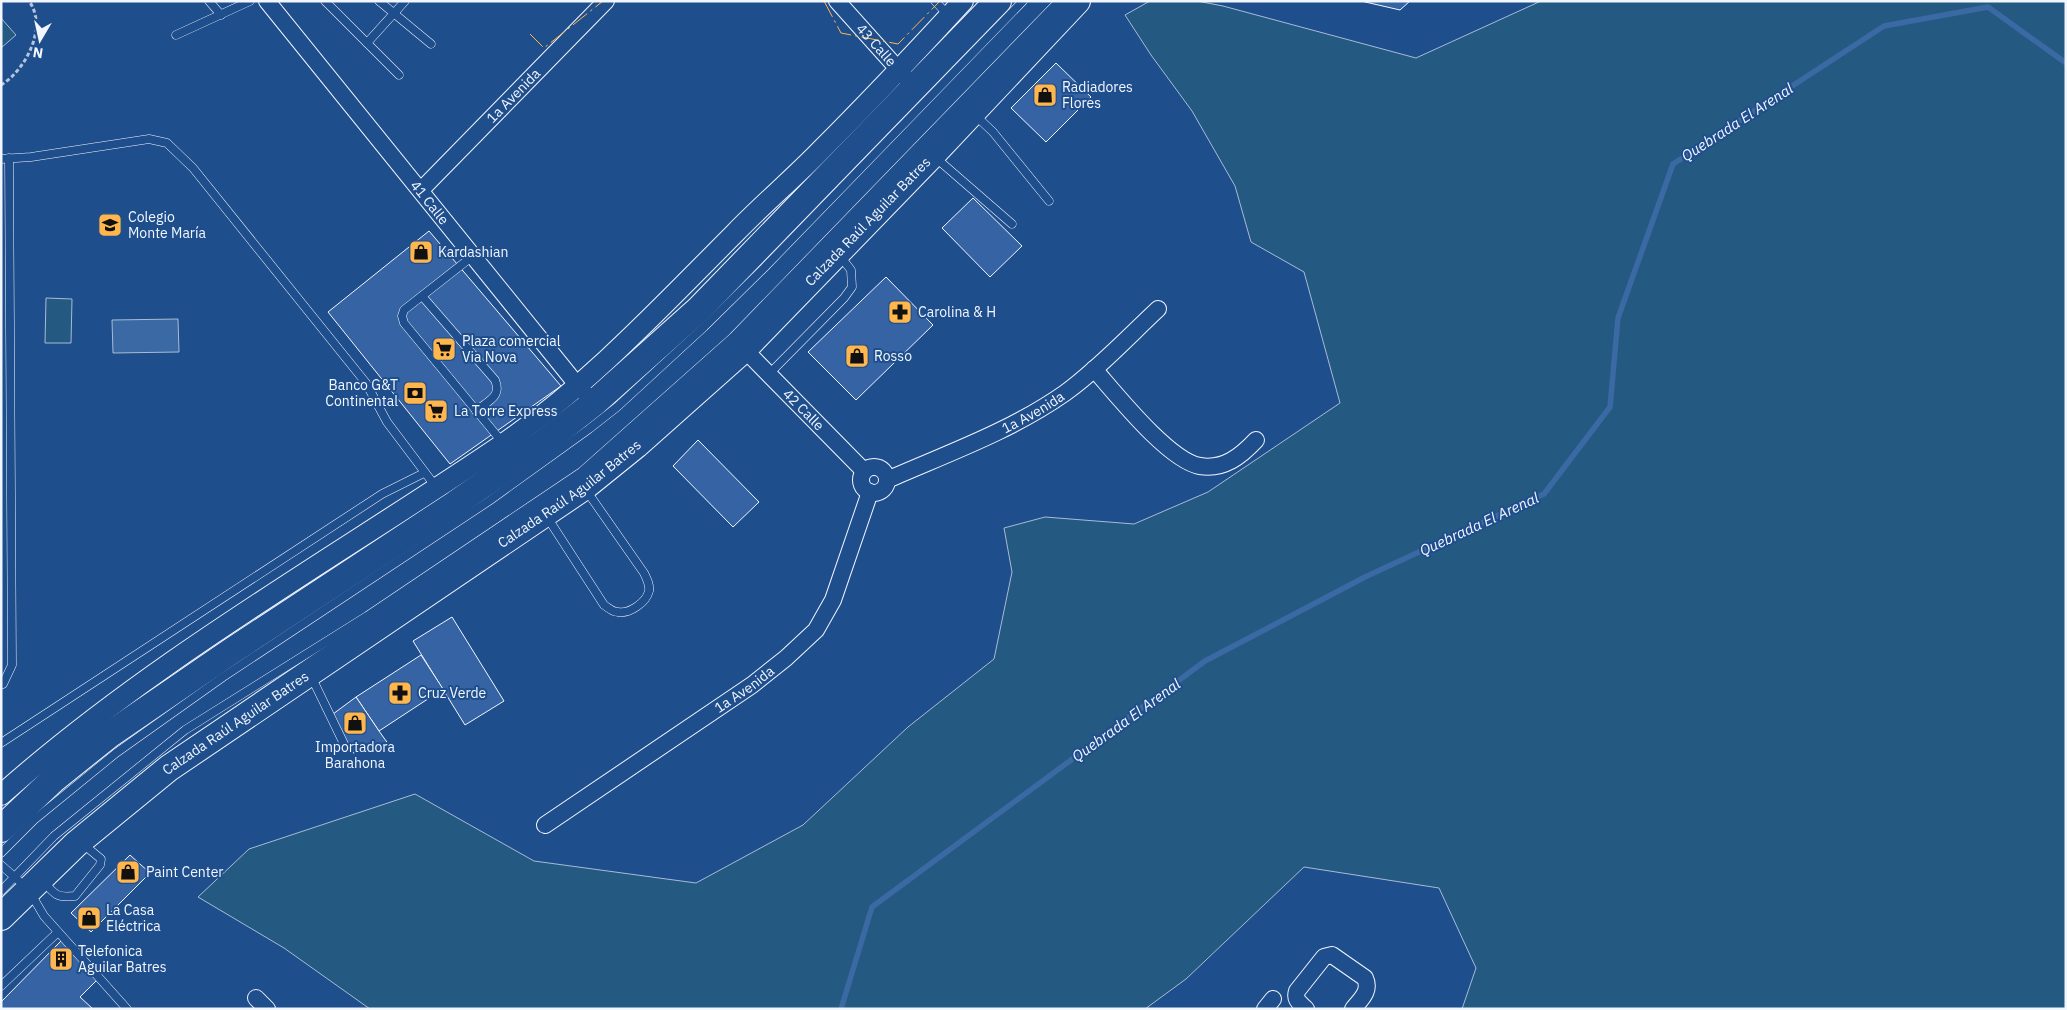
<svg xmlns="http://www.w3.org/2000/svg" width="2067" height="1010" font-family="'IBM Plex Sans',sans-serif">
	<rect width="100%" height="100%" fill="#1f4e8c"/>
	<g fill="#245a82" stroke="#a8bbd7">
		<polygon points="1150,1 1197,1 1223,6 1416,58 1541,1 2066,1 2066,1009 1462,1009 1476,968 1439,888 1304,867 1186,979 1145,1009 370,1009 284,948 198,897 249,849 415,794 534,861 696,883 803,825 908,727 994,659 1012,572 1004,528 1045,517 1134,524 1208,492 1340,403 1304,272 1251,242 1235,186 1192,111 1151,55 1125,15"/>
		<polygon points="1,18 16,35 1,48"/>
		<polygon points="46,298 72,299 71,343 45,343"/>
	</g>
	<polygon fill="#3b69a3" stroke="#a8bbd7" points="178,319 179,352 113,353 112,320"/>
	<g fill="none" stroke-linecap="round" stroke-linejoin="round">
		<polyline stroke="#3b69a3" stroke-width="5.5" points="841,1009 872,907 1205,661 1365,577 1544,494 1610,407 1618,318 1673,164 1884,26 1988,7 2066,63"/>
	</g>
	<g fill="#3563a3" stroke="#f2f6ff">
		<polygon points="1361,1 1410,1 1400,10"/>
		<polygon points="1056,63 1091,97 1046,142 1011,108"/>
		<polygon points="973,198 1022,246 990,277 942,228"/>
		<polygon points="429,231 561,386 450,464 328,312"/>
		<polygon points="886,277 933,325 856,400 808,352"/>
		<polygon points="698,440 759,502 733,527 673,466"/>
		<polygon points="452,617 504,701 465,725 413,641"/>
		<polygon points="421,655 443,689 379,731 356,697"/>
		<polygon points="356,697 379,731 389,745 353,753 333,714"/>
		<polygon points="130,855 150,873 91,932 71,913"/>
		<polygon points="61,941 99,978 80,997 93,1009 1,1009 1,1002"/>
	</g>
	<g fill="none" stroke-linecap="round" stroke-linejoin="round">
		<g stroke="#f2f6ff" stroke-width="9">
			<g id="service">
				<polyline points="209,1 221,15"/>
				<polyline points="325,1 367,43"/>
				<polyline points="379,1 431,44"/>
				<polyline points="935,1 948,15"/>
				<polyline points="176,35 250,1"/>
				<polyline points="399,75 367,43 405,1"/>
				<polyline points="975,115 993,132 1049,201"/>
				<polyline points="936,158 1012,224"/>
				<polyline points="1,159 31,157 149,139 167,143 193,168 366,383 387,422 436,487"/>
				<polyline points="474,255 404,310 402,316 404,323 503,443"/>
				<path d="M422 296 495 380C502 397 488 401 476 411"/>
				<polyline points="769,374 844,298 852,287 851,270 840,256"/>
				<path d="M547 517 604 605C609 608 612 612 618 612 629 614 646 603 649 591 650 585 647 579 644 573L586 490"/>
				<polyline points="311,676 344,744"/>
				<polyline points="1,685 3,684 12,665 9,158"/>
				<polyline points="1,743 382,494 424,473"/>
				<polyline points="1,853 34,820 116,753 223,677 489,501 589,429 617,407 704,327 764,268 1023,1"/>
				<polyline points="1,865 18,880"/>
				<path d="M43 881C55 895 57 898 75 896L100 865 101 859 83 844"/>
				<polyline points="1,891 54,836 185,730 367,616 581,472 733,337 1059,1"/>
				<polyline points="31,894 44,916 127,1009"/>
				<polyline points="1,986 58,932"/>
			</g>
		</g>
		<g stroke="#f2f6ff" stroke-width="18">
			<g id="minor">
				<path id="s1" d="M267 1 578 386 594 403"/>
				<path id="s2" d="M837 1 906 78"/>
				<path id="s3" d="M421 190 606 1"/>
				<path id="s4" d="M744 349 864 471"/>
				<path d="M1094 369C1116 394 1169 461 1200 466 1224 470 1241 456 1256 440"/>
				<circle cx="874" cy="480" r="13"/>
				<path id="s5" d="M887 480C946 454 1011 431 1065 393 1098 369 1128 337 1158 309"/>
				<path id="s6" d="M545 825 752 685 786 658 816 630 833 600 870 492"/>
				<polyline points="256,998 267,1009"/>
				<polyline points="1265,1009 1273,999"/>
				<path d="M1306 1009C1300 1003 1294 1000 1297 991L1324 957 1332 955 1365 978C1371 991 1361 999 1353 1009"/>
			</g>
		</g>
		<g stroke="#f2f6ff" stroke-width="22">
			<path id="tertiary" d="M1 795C154 659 335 558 503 444 590 384 661 307 735 233 763 204 794 178 822 149 870 101 917 51 963 1"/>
		</g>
		<g stroke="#f2f6ff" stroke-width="28">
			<g id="trunk">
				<polyline points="1,829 54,779 109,735 230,652 455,504 543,443 594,403 698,310 998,1"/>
				<path id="s7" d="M1 917 76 844 169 768 584 487 636 445 744 349 932 155 1077 1"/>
			</g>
		</g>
		<path stroke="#b3c4dc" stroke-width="3" stroke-dasharray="4 2.5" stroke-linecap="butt" d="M1 85C26 70 48 27 29 1"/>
		<use href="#service" stroke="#1f4e8c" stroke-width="8"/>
		<use href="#minor" stroke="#1f4e8c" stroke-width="16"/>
		<use href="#tertiary" stroke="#1f4e8c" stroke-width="20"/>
		<use href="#trunk" stroke="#1f4e8c" stroke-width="26"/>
		<g stroke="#ffb74d" stroke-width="1" stroke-dasharray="18 4 2.5 4" stroke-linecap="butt">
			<polyline points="824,1 841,33 898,44 940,1"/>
			<polyline points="530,34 544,48 603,1"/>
		</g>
	</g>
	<defs>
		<g id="shop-square" transform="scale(1.25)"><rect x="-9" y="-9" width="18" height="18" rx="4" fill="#ffb74d" stroke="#1f4e8c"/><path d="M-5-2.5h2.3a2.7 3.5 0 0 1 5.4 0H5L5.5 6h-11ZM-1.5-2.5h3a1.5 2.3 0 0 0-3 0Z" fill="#111"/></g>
		<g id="school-square" transform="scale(1.25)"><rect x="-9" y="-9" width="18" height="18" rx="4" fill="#ffb74d" stroke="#1f4e8c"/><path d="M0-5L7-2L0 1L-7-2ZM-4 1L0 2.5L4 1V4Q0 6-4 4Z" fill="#111"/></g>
		<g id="pharmacy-square" transform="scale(1.25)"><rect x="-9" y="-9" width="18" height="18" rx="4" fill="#ffb74d" stroke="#1f4e8c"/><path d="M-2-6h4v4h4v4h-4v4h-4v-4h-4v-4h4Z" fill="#111"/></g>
		<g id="supermarket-square" transform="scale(1.25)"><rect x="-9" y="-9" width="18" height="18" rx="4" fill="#ffb74d" stroke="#1f4e8c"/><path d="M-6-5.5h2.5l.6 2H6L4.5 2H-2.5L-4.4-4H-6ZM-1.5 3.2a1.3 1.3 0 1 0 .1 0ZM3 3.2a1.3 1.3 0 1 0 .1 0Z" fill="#111"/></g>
		<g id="bank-square" transform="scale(1.25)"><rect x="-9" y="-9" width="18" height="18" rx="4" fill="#ffb74d" stroke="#1f4e8c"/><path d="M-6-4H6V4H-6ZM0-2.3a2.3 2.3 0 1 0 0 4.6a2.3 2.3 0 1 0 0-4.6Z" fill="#111"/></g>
		<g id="building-square" transform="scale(1.25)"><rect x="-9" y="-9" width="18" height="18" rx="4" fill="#ffb74d" stroke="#1f4e8c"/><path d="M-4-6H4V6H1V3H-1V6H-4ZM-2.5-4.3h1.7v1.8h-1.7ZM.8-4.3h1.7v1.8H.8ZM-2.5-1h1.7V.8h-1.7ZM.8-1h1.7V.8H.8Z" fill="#111"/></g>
	</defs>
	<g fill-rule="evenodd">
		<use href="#shop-square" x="1045" y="95"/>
		<use href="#school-square" x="110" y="225"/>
		<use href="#shop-square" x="421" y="252"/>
		<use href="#pharmacy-square" x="900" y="312"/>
		<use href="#supermarket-square" x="444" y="349"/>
		<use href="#shop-square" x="857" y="356"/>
		<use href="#bank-square" x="415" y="393"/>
		<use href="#supermarket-square" x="436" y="411"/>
		<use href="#pharmacy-square" x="400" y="693"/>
		<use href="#shop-square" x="355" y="723"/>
		<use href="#shop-square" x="128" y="872"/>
		<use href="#shop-square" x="89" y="918"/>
		<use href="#building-square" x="61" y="959"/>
	</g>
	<g text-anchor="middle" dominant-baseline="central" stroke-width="4" stroke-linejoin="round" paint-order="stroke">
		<g font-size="14" fill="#f2f6ff" stroke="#1f4e8c">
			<text stroke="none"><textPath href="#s2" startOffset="59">43 Calle</textPath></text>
			<text stroke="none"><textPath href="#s3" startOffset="132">1a Avenida</textPath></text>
			<text stroke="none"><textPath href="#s1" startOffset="259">41 Calle</textPath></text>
			<text stroke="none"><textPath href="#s7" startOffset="1115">Calzada Raúl Aguilar Batres</textPath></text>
			<text stroke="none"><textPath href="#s4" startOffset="85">42 Calle</textPath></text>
			<text stroke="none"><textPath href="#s5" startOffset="161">1a Avenida</textPath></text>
			<text stroke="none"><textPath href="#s7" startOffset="710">Calzada Raúl Aguilar Batres</textPath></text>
			<text stroke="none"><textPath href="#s6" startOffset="241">1a Avenida</textPath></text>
			<text stroke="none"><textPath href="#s7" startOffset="305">Calzada Raúl Aguilar Batres</textPath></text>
		</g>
		<g font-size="14" fill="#f2f6ff" stroke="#1f4e8c" text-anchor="start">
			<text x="1062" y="87">Radiadores<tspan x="1062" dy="16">Flores</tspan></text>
			<text x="128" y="217">Colegio<tspan x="128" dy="16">Monte María</tspan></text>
			<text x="438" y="252">Kardashian</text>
			<text x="918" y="312">Carolina &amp; H</text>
			<text x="462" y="341">Plaza comercial<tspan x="462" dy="16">Via Nova</tspan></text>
			<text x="874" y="356">Rosso</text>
			<text x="398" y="385" text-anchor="end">Banco G&amp;T<tspan x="398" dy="16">Continental</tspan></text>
			<text x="454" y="411">La Torre Express</text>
			<text x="418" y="693">Cruz Verde</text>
			<text x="355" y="747" text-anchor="middle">Importadora<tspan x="355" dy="16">Barahona</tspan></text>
			<text x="146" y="872">Paint Center</text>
			<text x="106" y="910">La Casa<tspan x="106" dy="16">Eléctrica</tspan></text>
			<text x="78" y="951">Telefonica<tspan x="78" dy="16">Aguilar Batres</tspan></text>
		</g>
		<g font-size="15" font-style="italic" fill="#f2f6ff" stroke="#1f4e8c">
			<text transform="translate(1737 122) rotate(-33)">Quebrada El Arenal</text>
			<text transform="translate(1479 524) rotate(-25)">Quebrada El Arenal</text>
			<text transform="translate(1126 720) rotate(-36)">Quebrada El Arenal</text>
		</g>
	</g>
	<rect width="2067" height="1010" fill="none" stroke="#f2f6ff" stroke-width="5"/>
	<g transform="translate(40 40) rotate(189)" stroke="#1f4e8c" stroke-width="4" paint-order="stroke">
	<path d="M0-4L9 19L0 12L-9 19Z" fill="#f2f6ff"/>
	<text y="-8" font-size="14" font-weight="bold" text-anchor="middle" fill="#f2f6ff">N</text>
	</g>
</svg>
